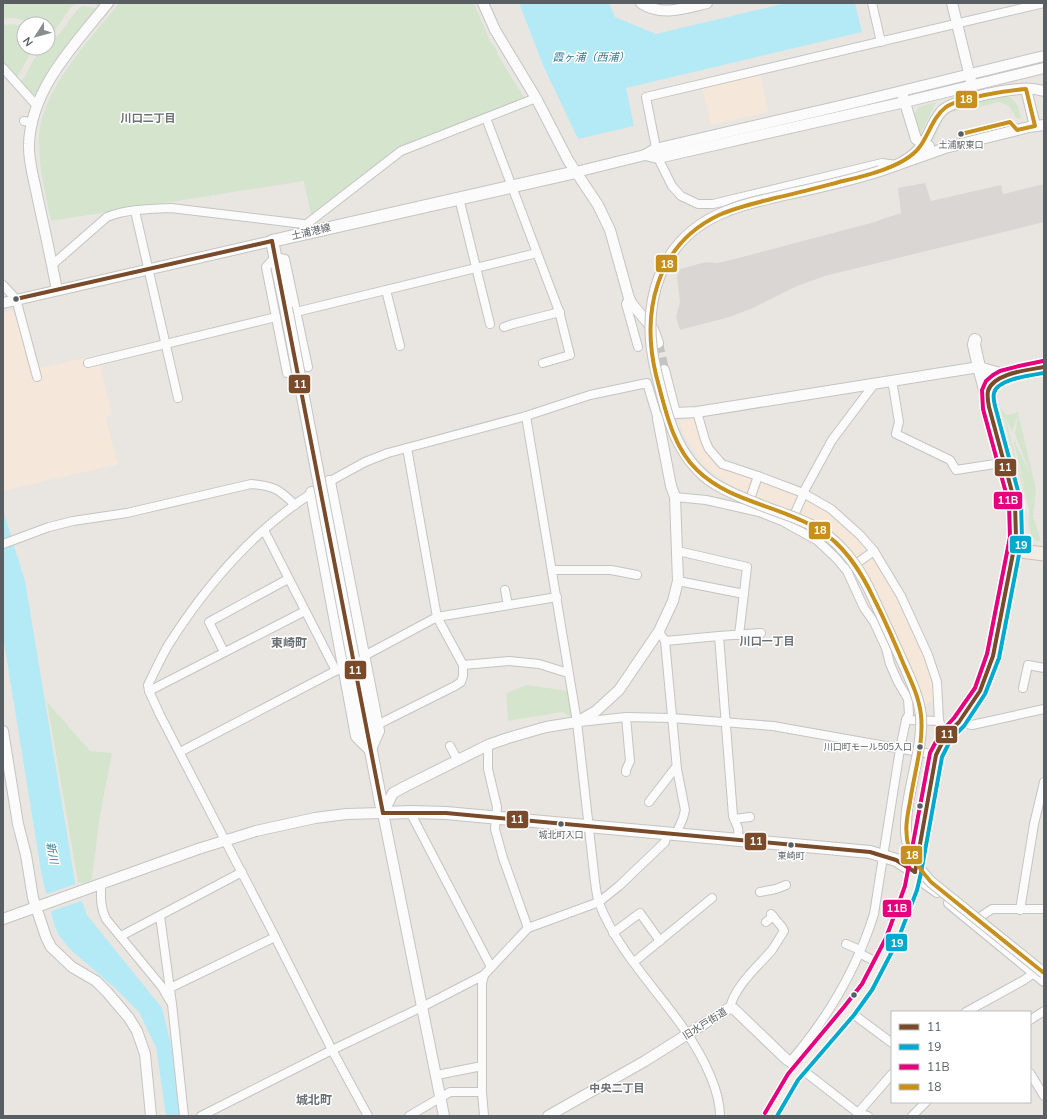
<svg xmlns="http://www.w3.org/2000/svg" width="1047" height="1119" font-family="'Nunito Sans','Noto Sans JP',sans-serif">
	<rect width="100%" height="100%" fill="#e9e6e2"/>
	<g fill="#f5e8da">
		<polygon points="760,72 768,112 711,125 702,87"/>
		<polygon points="21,309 37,369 97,355 112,415 105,417 118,464 3,491 3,313"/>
		<polygon points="695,418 703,448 712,460 719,466 797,494 829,512 854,534 876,561 897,596 919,642 934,682 936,697 925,705 895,631 871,583 853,554 842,541 828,529 775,504 731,485 713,473 701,463 683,433 680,421"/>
	</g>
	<polygon fill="#dad6d3" points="925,183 931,201 1001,185 1003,194 1044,184 1044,222 825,276 797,286 753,308 729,317 680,330 676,317 680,302 677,276 680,269 706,262 717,263 731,260 871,223 901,213 898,188"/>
	<g fill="#d5e5cd" fill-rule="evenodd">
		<polygon points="7,3 77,3 71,7 56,29 48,38 48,24 32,24 23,20 11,18 3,19 3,6"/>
		<polygon points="97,3 104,3 36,103 18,82 24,78 34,59 44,48 48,48 48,45 60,33 76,11 82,6 96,8"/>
		<path d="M119 3H474L490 41 495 47 499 57 525 99 400 149 311 216 304 181 51 221C45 193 38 164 39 135 43 87 90 40 119 3Z"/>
		<path d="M12 24 24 26V48H35C26 58 23 70 15 79L3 66V25Z"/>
		<path d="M1003 95C1016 97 1018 106 1021 117L1020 119 1016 118 1009 106 999 102 971 109 951 112 944 117 934 140H932C939 103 972 103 1003 95Z"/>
		<polygon points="937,102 934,106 920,135 913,113 916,112 918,107"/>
		<path d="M1000 406 1004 413 1007 415 1018 412 1035 485 1036 493 1033 516 1041 541H1036C1027 532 1029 520 1029 509ZM1018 415 1015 434 1031 476 1013 438 1027 498 1005 417 1012 431Z"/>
		<polygon points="527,685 568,691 573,719 563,712 508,721 506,693"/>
		<polygon points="47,702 90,751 112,753 100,816 91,885 78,882"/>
	</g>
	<g fill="#b3eaf6">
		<polygon points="519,3 609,3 615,17 656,34 786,3 855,3 862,32 626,88 634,126 578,139 543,65"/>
		<polygon points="3,510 25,581 75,882 87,915 162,1008 171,1044 180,1116 166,1116 156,1047 139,1012 115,988 72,951 59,936 54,924 42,877 3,636"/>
	</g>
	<polygon fill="#e9e6e2" points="78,883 84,900 49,912 44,895"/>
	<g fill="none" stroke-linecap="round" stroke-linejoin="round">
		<polyline stroke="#c5c4c2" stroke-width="10" stroke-dasharray="10 5" stroke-linecap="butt" points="658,343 664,370"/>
		<g stroke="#c4c4c3" stroke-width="10">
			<g id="minor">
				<polyline points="872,3 881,42"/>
				<polyline points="3,68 37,106"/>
				<polyline points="486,118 559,311 570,355 543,363"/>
				<polyline points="24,121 33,123"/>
				<polyline points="897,165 882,163 713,204 698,204 681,196 672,186 658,158 646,97 1044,3"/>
				<polyline points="459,198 490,324"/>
				<polyline points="135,211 178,398"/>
				<polyline points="308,223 401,151 536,98"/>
				<path d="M52 265 107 217C127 209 150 209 171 208L303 224"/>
				<polyline points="3,285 16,299 37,377"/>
				<polyline points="386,290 400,346"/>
				<polyline points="629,298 626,304 638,347"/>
				<polyline points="296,312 537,253"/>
				<polyline points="504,327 513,324 560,312"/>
				<polyline points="88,363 276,317"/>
				<polyline points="287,373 266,267 275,257 285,259 308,367"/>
				<polyline points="892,380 899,422 896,434 950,460 956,470 995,464"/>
				<polyline points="697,412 705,440 709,449 722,464 758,476 803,493 831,509 860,535 874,551 901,596 928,655 937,682 939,721 946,735"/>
				<path d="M526 416 577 722 595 882C596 889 597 897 599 903 624 967 683 1011 710 1075 716 1089 720 1101 720 1116"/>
				<polyline points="325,484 365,462 388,453 526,416 590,395 647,383 658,419"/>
				<path d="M315 491C255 529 207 584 169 644 161 657 155 671 148 685L149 691 160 715 270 927 332 1050 368 1116"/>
				<polyline points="803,493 832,440 875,383"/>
				<path d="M675 497 706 500 759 512 782 521 818 541 836 558 847 571 864 608 874 622 886 648 890 664 898 682 908 699 909 714 906 720 900 749 874 914C857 968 827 1019 790 1062"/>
				<polyline points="748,505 758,476"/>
				<polyline points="791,522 804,493"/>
				<polyline points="264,530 336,671"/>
				<path d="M3 544 49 527 73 521 127 513 251 484C274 486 279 489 295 505"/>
				<polyline points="678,551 747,567 739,635"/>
				<polyline points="850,568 874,551"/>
				<polyline points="552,570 611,570 637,575"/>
				<polyline points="678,581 744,594"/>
				<polyline points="505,590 508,605"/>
				<polyline points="662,636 665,641 677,769 685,810 683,818 676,834"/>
				<polyline points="719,636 761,633"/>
				<polyline points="665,641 719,636 733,816 738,828 739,841"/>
				<polyline points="224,652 209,622 288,579"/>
				<polyline points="364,656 437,617 557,597"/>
				<polyline points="463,665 509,661 539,664 568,673"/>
				<polyline points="1023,688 1028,665 1044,668"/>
				<polyline points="149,691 305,611"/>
				<polyline points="626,717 630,761 626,770 626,772"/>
				<polyline points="906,720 939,721"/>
				<polyline points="580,722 626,717 671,718 773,726 936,755"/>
				<polyline points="959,722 972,725 1044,709"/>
				<polyline points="379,724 455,686 461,682 463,676 463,665 437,617 407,448"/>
				<polyline points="450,746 458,761"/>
				<polyline points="180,752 343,667"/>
				<polyline points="649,802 676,767"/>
				<polyline points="410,812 491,967"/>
				<polyline points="734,819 750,817"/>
				<path d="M101 885C101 897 100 907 106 919L162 987 170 1001"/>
				<polyline points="760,892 776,889 786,885"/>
				<polyline points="1020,910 1034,824 1044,782"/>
				<polyline points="160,916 172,1004 184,1116"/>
				<polyline points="980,917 992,909 1044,909"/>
				<polyline points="766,922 773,916"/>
				<polyline points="528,928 599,902 619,886 665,842 667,833"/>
				<polyline points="613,933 640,913 660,941"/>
				<polyline points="121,936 242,872"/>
				<polyline points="846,944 860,950"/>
				<polyline points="859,953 880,964"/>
				<polyline points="634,962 712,898"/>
				<polyline points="484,975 482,983 482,1092 484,1116"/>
				<polyline points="170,988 275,937"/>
				<path d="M730 1008C734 987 758 966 772 950 776 944 780 937 784 931L782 927 771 914"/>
				<polyline points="849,1011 892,1043"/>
				<polyline points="966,1012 1024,980 1034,973"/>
				<polyline points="1030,1020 1044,1011"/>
				<polyline points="800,1068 858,1113 868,1116"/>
				<polyline points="1030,1073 1044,1096"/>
				<polyline points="442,1074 482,1066"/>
				<polyline points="858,1113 892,1074"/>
				<polyline points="201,1116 332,1050 422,1007 484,975 528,928 503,858 495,829 497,807 488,769 488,745"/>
				<polyline points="409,1116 450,1092 482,1092"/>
				<polyline points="912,1116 926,1102"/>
			</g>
		</g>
		<g stroke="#c4c4c3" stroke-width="12">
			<g id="tertiary">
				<polyline points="483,3 495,30 536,98 568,160 598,205 610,230 629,298 632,304 653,329 658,343"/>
				<path d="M641 3C662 17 685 8 707 3"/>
				<polyline points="952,3 971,81"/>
				<polyline points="1026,89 1035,126"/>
				<polyline points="903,96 916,139 923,144 929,146"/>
				<polyline points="645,155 658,158 905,102 1044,68"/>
				<path d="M897 165C905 161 913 156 919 149 929 138 931 123 941 112 950 100 1003 90 1020 89 1028 88 1036 89 1044 91"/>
				<polyline points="880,171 945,148 1029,127 1044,125"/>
				<polyline points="576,172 645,155 655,149 861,101 1044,56"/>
				<path d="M57 290C51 260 45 230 38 200 35 183 28 161 29 144 31 88 76 43 108 3"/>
				<polyline points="3,303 272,241"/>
				<path d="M988 399C988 394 987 390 990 386 998 373 1030 370 1044 367"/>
				<polyline points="675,413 697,412 979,367 1007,375"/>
				<polyline points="3,731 18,824 26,855 33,898 46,937 51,947 72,967 96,981 107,992 129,1018 137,1031 145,1054 151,1116"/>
				<polyline points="915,872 923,882 937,892"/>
				<polyline points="949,903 1044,981"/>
				<polyline points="3,919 198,849 256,831 315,818 346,814 383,813"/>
				<polyline points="444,1116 383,813 393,793 406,786 488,745 508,738 546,727 577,722 596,711 619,690 659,631 673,601 678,581 675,497 671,486 658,419 675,413 664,370"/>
				<polyline points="548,1116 645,1061 729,1008 734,1009 786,1059 800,1068"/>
			</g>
		</g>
		<g stroke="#c4c4c3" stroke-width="14">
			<g id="secondary">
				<polyline points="286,308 272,241 576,172"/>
				<polyline points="975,340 974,345 979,367 1015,503 1017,528 1013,550"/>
				<polyline points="329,482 378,731 370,749"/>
				<polyline points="312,493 357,736 370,749"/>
				<polyline points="353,658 383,813 410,812 446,813 870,852 896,860 915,872"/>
			</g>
		</g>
		<g stroke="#d1c0af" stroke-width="15">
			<polyline id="primary" points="770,1116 793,1077 849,1011 867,987 891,940 911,888 915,872 936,755 946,735 959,722 980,691 987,675 1000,625 1013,550 1044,554"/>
		</g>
		<use href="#minor" stroke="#fcfbfb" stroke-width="8"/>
		<use href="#tertiary" stroke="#fcfbfb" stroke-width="10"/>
		<use href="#secondary" stroke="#fcfbfb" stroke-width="12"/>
		<use href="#primary" stroke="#f2ece5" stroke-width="13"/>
		<g stroke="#c4c4c3" stroke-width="12" stroke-linecap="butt">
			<path id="tertiary-bridge" d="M880 171C849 181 817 188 784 195 765 200 745 203 727 211 658 238 640 304 656 371 666 412 674 453 709 480 724 491 741 497 758 504 775 511 793 516 809 524 837 537 858 565 871 593 882 617 893 641 904 665 911 681 919 698 921 716 924 757 897 812 909 849 913 862 922 872 931 882L1044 973"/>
		</g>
		<g stroke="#c4c4c3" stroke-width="14" stroke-linecap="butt">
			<polyline id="secondary-bridge" points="286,308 353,658"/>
		</g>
		<use href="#tertiary-bridge" stroke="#fcfbfb" stroke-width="10"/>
		<use href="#secondary-bridge" stroke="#fcfbfb" stroke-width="12"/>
		<g stroke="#fff" stroke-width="7">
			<g id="bus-1">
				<polyline points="272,241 383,813"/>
				<polyline points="16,299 272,241"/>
				<polyline points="383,813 446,813 870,852 896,860 915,872"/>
				<path d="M915 872 936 755 946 735 959 722 980 691 993 656 1016 538 1015 503 989 407C988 402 987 396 988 391 993 373 1029 370 1044 367"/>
			</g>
		</g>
		<g stroke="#fff" stroke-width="7">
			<path id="bus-2" d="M777 1116 798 1080 854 1015 872 990 897 942 917 890 921 873 942 757 951 739 964 726 985 694 999 658 1022 539 1021 502 995 406C994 402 993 397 994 393 997 379 1032 375 1044 373"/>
		</g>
		<g stroke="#fff" stroke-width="7">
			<polyline id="bus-3" points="765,1113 788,1074 844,1007 862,984 886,938 905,886 930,753 941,732 954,718 975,688 987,654 1010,537 1009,504 983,409 982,390 986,381 993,375 1000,371 1019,366 1043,361"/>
		</g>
		<g stroke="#fff" stroke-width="7">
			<path id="bus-4" d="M961 134 1010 122 1017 130 1035 126 1026 89C1010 90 959 98 946 107 934 116 929 133 921 145 908 166 866 176 843 181 820 187 798 193 775 198 756 203 737 207 719 215 656 245 641 312 656 375 665 408 672 446 697 470 731 503 779 505 818 529 845 545 862 573 875 601 886 622 895 644 904 665 911 681 919 697 921 715 924 744 914 773 910 802 907 817 904 832 909 848 913 861 922 872 931 882L1044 973"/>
		</g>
		<use href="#bus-1" stroke="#7a4b2a" stroke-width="4"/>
		<use href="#bus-2" stroke="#00a9ce" stroke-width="4"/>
		<use href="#bus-3" stroke="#e5007d" stroke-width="4"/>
		<use href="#bus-4" stroke="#c7901d" stroke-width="4"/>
	</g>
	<g fill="#585e61" stroke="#fff" stroke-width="1.5">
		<circle cx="961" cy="134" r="3.5"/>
		<circle cx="16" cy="299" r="3.5"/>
		<circle cx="920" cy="747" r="3.5"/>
		<circle cx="920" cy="806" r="3.5"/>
		<circle cx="561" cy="824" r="3.5"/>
		<circle cx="791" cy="845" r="3.5"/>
		<circle cx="854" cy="995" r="3.5"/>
	</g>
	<g text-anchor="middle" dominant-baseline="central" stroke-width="3" stroke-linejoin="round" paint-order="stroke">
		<g font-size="9" fill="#585e61" stroke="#fff">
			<text x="961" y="145">土浦駅東口</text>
			<text x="912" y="747" text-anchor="end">川口町モール505入口</text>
			<text x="561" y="835">城北町入口</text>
			<text x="791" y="856">東崎町</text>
		</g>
		<g font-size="10" fill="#585e61" stroke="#fff">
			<text transform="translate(311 232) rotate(-13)">土浦港線</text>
			<text transform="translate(705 1024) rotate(-32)">旧水戸街道</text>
		</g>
		<g font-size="11" font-style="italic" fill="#347a96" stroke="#fff">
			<text x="591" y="57">霞ヶ浦（西浦）</text>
			<text transform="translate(52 853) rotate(79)">新川</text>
		</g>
		<g font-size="11" font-weight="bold" fill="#697073" stroke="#fff">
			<text x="148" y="118">川口二丁目</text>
			<text x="767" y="641">川口一丁目</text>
			<text x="617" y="1088">中央二丁目</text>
		</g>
		<g font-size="12" font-weight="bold" fill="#697073" stroke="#fff">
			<text x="289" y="643">東崎町</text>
			<text x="314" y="1100">城北町</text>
		</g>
	</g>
	<g stroke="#fff" stroke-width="1.5">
		<rect x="955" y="90" width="23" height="19" rx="4" fill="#c7901d"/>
		<rect x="655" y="254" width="23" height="19" rx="4" fill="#c7901d"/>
		<rect x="288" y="374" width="23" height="20" rx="4" fill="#7a4b2a"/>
		<rect x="994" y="458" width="23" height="19" rx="4" fill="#7a4b2a"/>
		<rect x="993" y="491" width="30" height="19" rx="4" fill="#e5007d"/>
		<rect x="808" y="521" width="23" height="19" rx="4" fill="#c7901d"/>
		<rect x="1009" y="535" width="23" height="19" rx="4" fill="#00a9ce"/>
		<rect x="344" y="660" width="23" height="20" rx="4" fill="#7a4b2a"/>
		<rect x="935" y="725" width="23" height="19" rx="4" fill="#7a4b2a"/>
		<rect x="506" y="810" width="23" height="19" rx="4" fill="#7a4b2a"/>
		<rect x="744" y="832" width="23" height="19" rx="4" fill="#7a4b2a"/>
		<rect x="900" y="845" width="23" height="20" rx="4" fill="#c7901d"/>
		<rect x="882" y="899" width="30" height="19" rx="4" fill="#e5007d"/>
		<rect x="885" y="933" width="23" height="19" rx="4" fill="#00a9ce"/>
	</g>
	<g font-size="11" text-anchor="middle" font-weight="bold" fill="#fff">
		<text x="966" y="103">18</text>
		<text x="667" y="268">18</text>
		<text x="300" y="388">11</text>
		<text x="1005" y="471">11</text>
		<text x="1008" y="504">11B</text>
		<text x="820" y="534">18</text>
		<text x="1021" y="549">19</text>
		<text x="355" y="674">11</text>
		<text x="947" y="738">11</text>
		<text x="517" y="823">11</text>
		<text x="756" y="845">11</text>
		<text x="912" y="859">18</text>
		<text x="897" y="912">11B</text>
		<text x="897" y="947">19</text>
	</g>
	<rect width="1047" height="1119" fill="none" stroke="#585e61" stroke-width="8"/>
	<rect x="891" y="1011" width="140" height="92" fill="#ffffff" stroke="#bcbfc0"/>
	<rect x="899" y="1024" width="20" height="6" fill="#7a4b2a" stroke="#bcbfc0"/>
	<text x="927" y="1031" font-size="12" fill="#585e61">11</text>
	<rect x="899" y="1044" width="20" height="6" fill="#00a9ce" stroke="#bcbfc0"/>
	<text x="927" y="1051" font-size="12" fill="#585e61">19</text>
	<rect x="899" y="1064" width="20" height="6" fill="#e5007d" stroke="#bcbfc0"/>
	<text x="927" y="1071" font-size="12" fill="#585e61">11B</text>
	<rect x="899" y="1084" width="20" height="6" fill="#c7901d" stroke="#bcbfc0"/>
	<text x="927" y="1091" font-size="12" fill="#585e61">18</text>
	<g transform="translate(36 36) rotate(234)"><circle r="19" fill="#ffffff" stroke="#bcbfc0"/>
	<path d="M0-3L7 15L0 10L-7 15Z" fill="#8b8e8e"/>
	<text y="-6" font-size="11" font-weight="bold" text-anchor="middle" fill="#585e61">N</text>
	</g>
</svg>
